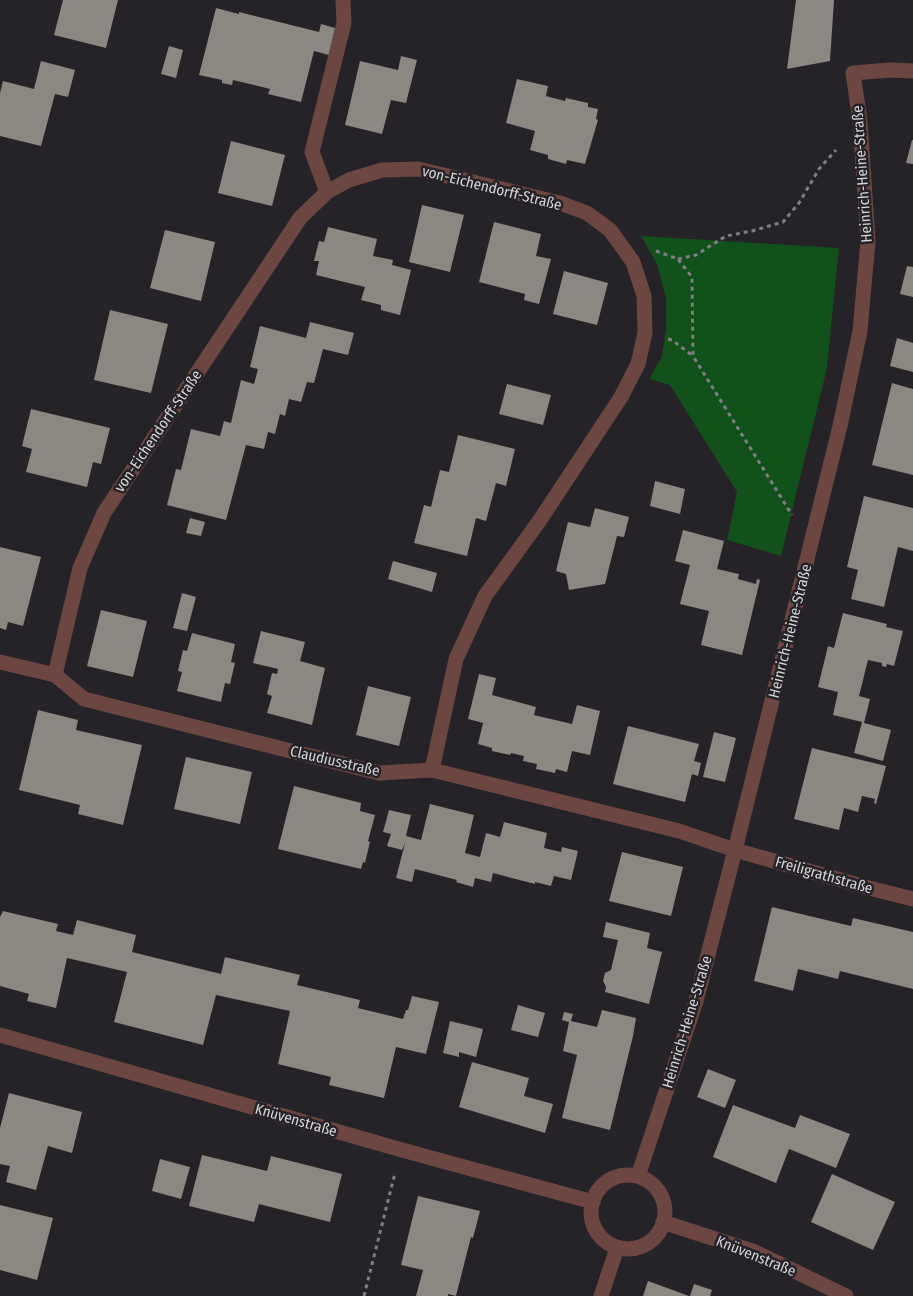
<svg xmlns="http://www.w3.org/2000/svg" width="913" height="1296" font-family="'Fira Sans Condensed',sans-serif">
	<rect width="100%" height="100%" fill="#252228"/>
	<polygon fill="#125119" points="641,236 839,248 827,368 781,556 727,540 737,492 670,385 649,379 662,356 666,329 666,298 657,264"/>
	<g fill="#8c8781">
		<polygon points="63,0 118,0 106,48 54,35"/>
		<polygon points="796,0 834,0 830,61 787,69"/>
		<polygon points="216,8 239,14 239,12 319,32 321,24 335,28 329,55 314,51 301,102 268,94 270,89 233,80 232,85 222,83 222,80 199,75"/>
		<polygon points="169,46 183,50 176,78 161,74"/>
		<polygon points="401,56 417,60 406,103 391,100 382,134 345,125 360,61 398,70"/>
		<polygon points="41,61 75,70 68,97 55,94 41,146 0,136 0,93 3,81 34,89"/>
		<polygon points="517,79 548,86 546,96 565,101 566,98 588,103 588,107 598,109 596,119 598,120 585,164 567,160 566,164 548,159 548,155 530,150 535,131 506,123"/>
		<polygon points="912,140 913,140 913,164 906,163"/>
		<polygon points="231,141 285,155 272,206 218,193"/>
		<polygon points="422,205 464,215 450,272 409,262"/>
		<polygon points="494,222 541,234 536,256 551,259 539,304 524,300 525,294 479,282"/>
		<polygon points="328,227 377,239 373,256 393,260 392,265 411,270 400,315 381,310 381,305 361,300 365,287 316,275 319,261 314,261 319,241 324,242"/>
		<polygon points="165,230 215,242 201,301 150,288"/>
		<polygon points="907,266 913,267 913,297 900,294"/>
		<polygon points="564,271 608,283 597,325 553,314"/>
		<polygon points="110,310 168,324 151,393 94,380"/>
		<polygon points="310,322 354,333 348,355 323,349 314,383 307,382 301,402 289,399 285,416 280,414 275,434 268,432 264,449 246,445 226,520 167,505 176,469 181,470 191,429 220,436 224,421 231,423 241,380 254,384 258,369 250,367 260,326 306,338"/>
		<polygon points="897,338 913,343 913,372 890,366"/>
		<polygon points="892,383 913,389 913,475 872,465"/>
		<polygon points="507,384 551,395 543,425 499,414"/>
		<polygon points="31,409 110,428 101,464 93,462 87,487 26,472 32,449 22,446"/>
		<polygon points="458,435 515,449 506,486 496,483 486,521 476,518 467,556 414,543 424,505 431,507 440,470 449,472"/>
		<polygon points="655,481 685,489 680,514 650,506"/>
		<polygon points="864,496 913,508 913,551 898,547 884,607 851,599 858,570 847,567"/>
		<polygon points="595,508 629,517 624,537 617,536 605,584 569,590 566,574 556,571 568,522 590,527"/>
		<polygon points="190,518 205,522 201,536 186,533"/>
		<polygon points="683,530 724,541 717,569 739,574 738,579 756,584 757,579 760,580 742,655 701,645 709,611 680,604 690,565 675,561"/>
		<polygon points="0,547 41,557 23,626 8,622 6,630 0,628"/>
		<polygon points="393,561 437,573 432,592 388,579"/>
		<polygon points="182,593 196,597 187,631 173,628"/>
		<polygon points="101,610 147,621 133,677 87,666"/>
		<polygon points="843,613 887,624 886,627 903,631 894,666 887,664 886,667 882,666 882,663 868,660 859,696 870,699 864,723 891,730 883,761 854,753 862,722 833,715 838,692 818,687 828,646 834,648"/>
		<polygon points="261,631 305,642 300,661 325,668 312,725 267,713 272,696 267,694 272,673 277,674 278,669 253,663"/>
		<polygon points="192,633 235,644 231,662 235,663 230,684 225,683 221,702 177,691 182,672 178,671 183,650 187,651"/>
		<polygon points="479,674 496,678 492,695 536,707 534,715 572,724 577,705 600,711 590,755 572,751 567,772 556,769 555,773 536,769 537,764 523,761 524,756 511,753 510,755 492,751 492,748 478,744 483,723 468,719"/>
		<polygon points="368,686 411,697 399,746 356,735"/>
		<polygon points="38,710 78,720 76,730 142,745 123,825 78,814 80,805 19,790"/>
		<polygon points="628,726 699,744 694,761 701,763 698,776 692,774 685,802 613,784"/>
		<polygon points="714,732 736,738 725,782 703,777"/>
		<polygon points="812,748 886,766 876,804 874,803 875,799 862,796 858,812 844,808 839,830 794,819"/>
		<polygon points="186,757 252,772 240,824 174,809"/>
		<polygon points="294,786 361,803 360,811 375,815 368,841 370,842 365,863 363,862 361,869 278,849"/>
		<polygon points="430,804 474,815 465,853 480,857 486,833 500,837 504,822 547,833 544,848 561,852 562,847 578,851 571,880 554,876 551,886 535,882 535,884 493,873 491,882 475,878 473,887 456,882 457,880 415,869 412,882 396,878 405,843 402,850 387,846 391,834 383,832 389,810 411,815 406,836 421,840"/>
		<polygon points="622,852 683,867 671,916 609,901"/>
		<polygon points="772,907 851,926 853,918 913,932 913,989 840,971 838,979 798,969 793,991 754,981"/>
		<polygon points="3,911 58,924 56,931 73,935 77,920 136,935 132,952 221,974 225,957 300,975 297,985 360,1000 358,1008 403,1019 406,1010 408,1010 412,996 439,1002 426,1054 396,1047 384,1098 329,1085 331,1077 278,1064 290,1011 216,995 203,1045 114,1022 127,972 67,958 56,1008 27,1001 29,994 0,986 0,917"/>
		<polygon points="606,922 650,933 647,948 662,952 649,1004 605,992 606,987 603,981 605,973 611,970 618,940 603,937"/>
		<polygon points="518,1005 545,1013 538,1037 511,1030"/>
		<polygon points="602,1010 636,1018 633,1036 610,1130 562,1118 577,1055 563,1051 569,1022 562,1020 564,1012 573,1014 571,1021 597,1027"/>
		<polygon points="450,1021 483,1029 476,1057 459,1052 459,1057 443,1053"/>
		<polygon points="472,1062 529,1078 524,1096 553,1104 545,1133 459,1107"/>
		<polygon points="708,1069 736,1080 725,1108 697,1097"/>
		<polygon points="9,1093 82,1112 72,1153 48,1146 36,1190 6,1182 10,1166 0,1164 0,1128"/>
		<polygon points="733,1105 795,1128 800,1115 850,1134 836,1168 789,1149 776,1183 713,1157"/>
		<polygon points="202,1155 267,1171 271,1156 342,1174 330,1222 259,1204 254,1222 189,1206"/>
		<polygon points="160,1159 190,1167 181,1199 152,1191"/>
		<polygon points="832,1174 895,1202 873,1250 811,1222"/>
		<polygon points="418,1196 480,1211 473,1238 471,1237 456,1296 448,1294 448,1296 416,1296 423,1270 401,1265"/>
		<polygon points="0,1205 53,1218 37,1280 0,1270"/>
		<polygon points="648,1281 689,1296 643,1296"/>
		<polygon points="694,1284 712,1290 710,1296 690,1296"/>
	</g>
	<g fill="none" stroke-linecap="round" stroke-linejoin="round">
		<g stroke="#817f84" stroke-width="3" stroke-dasharray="4 4" stroke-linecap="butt">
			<polyline points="656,251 678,259 692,277 693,356 792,515"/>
			<polyline points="678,259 696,255 726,236 752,231 783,222 799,203 819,169 836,150"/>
			<polyline points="668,339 672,340 693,356"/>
			<polyline points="364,1296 395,1173"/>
		</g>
		<g stroke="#6e4641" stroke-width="15">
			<polyline points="327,192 312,152 344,23 343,0"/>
			<polyline points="0,662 55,675 84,699 379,773 432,770 679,831 735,850 869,888 913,899"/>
			<polyline points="55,675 80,568 104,513 300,218 327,192 349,180 382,170 418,169 560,203 587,213 610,230 633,262 644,296 645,333 638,364 621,397 540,520 485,596 456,659 432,770"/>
			<polyline points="0,1035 402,1150 593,1202"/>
			<circle cx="628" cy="1212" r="37"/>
			<polyline points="638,1176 696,1001 735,850 840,426 860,331 868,241 860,121 853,73 890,70 913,71"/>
			<polyline points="663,1222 755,1252 846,1296"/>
			<polyline points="601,1296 617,1248"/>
		</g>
	</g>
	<g text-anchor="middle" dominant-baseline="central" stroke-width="5" stroke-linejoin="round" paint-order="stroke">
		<g font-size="15" fill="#d5d4d8" stroke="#252228">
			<text transform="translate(862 174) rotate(-94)">Heinrich-Heine-Straße</text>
			<text transform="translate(492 188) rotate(14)">von-Eichendorff-Straße</text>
			<text transform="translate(158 431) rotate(-56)">von-Eichendorff-Straße</text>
			<text transform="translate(790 631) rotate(-76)">Heinrich-Heine-Straße</text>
			<text transform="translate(335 761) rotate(13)">Claudiusstraße</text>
			<text transform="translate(824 875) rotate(16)">Freiligrathstraße</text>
			<text transform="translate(687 1022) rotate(-73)">Heinrich-Heine-Straße</text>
			<text transform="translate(296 1120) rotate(16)">Knüvenstraße</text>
			<text transform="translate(756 1256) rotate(22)">Knüvenstraße</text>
		</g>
	</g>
</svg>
